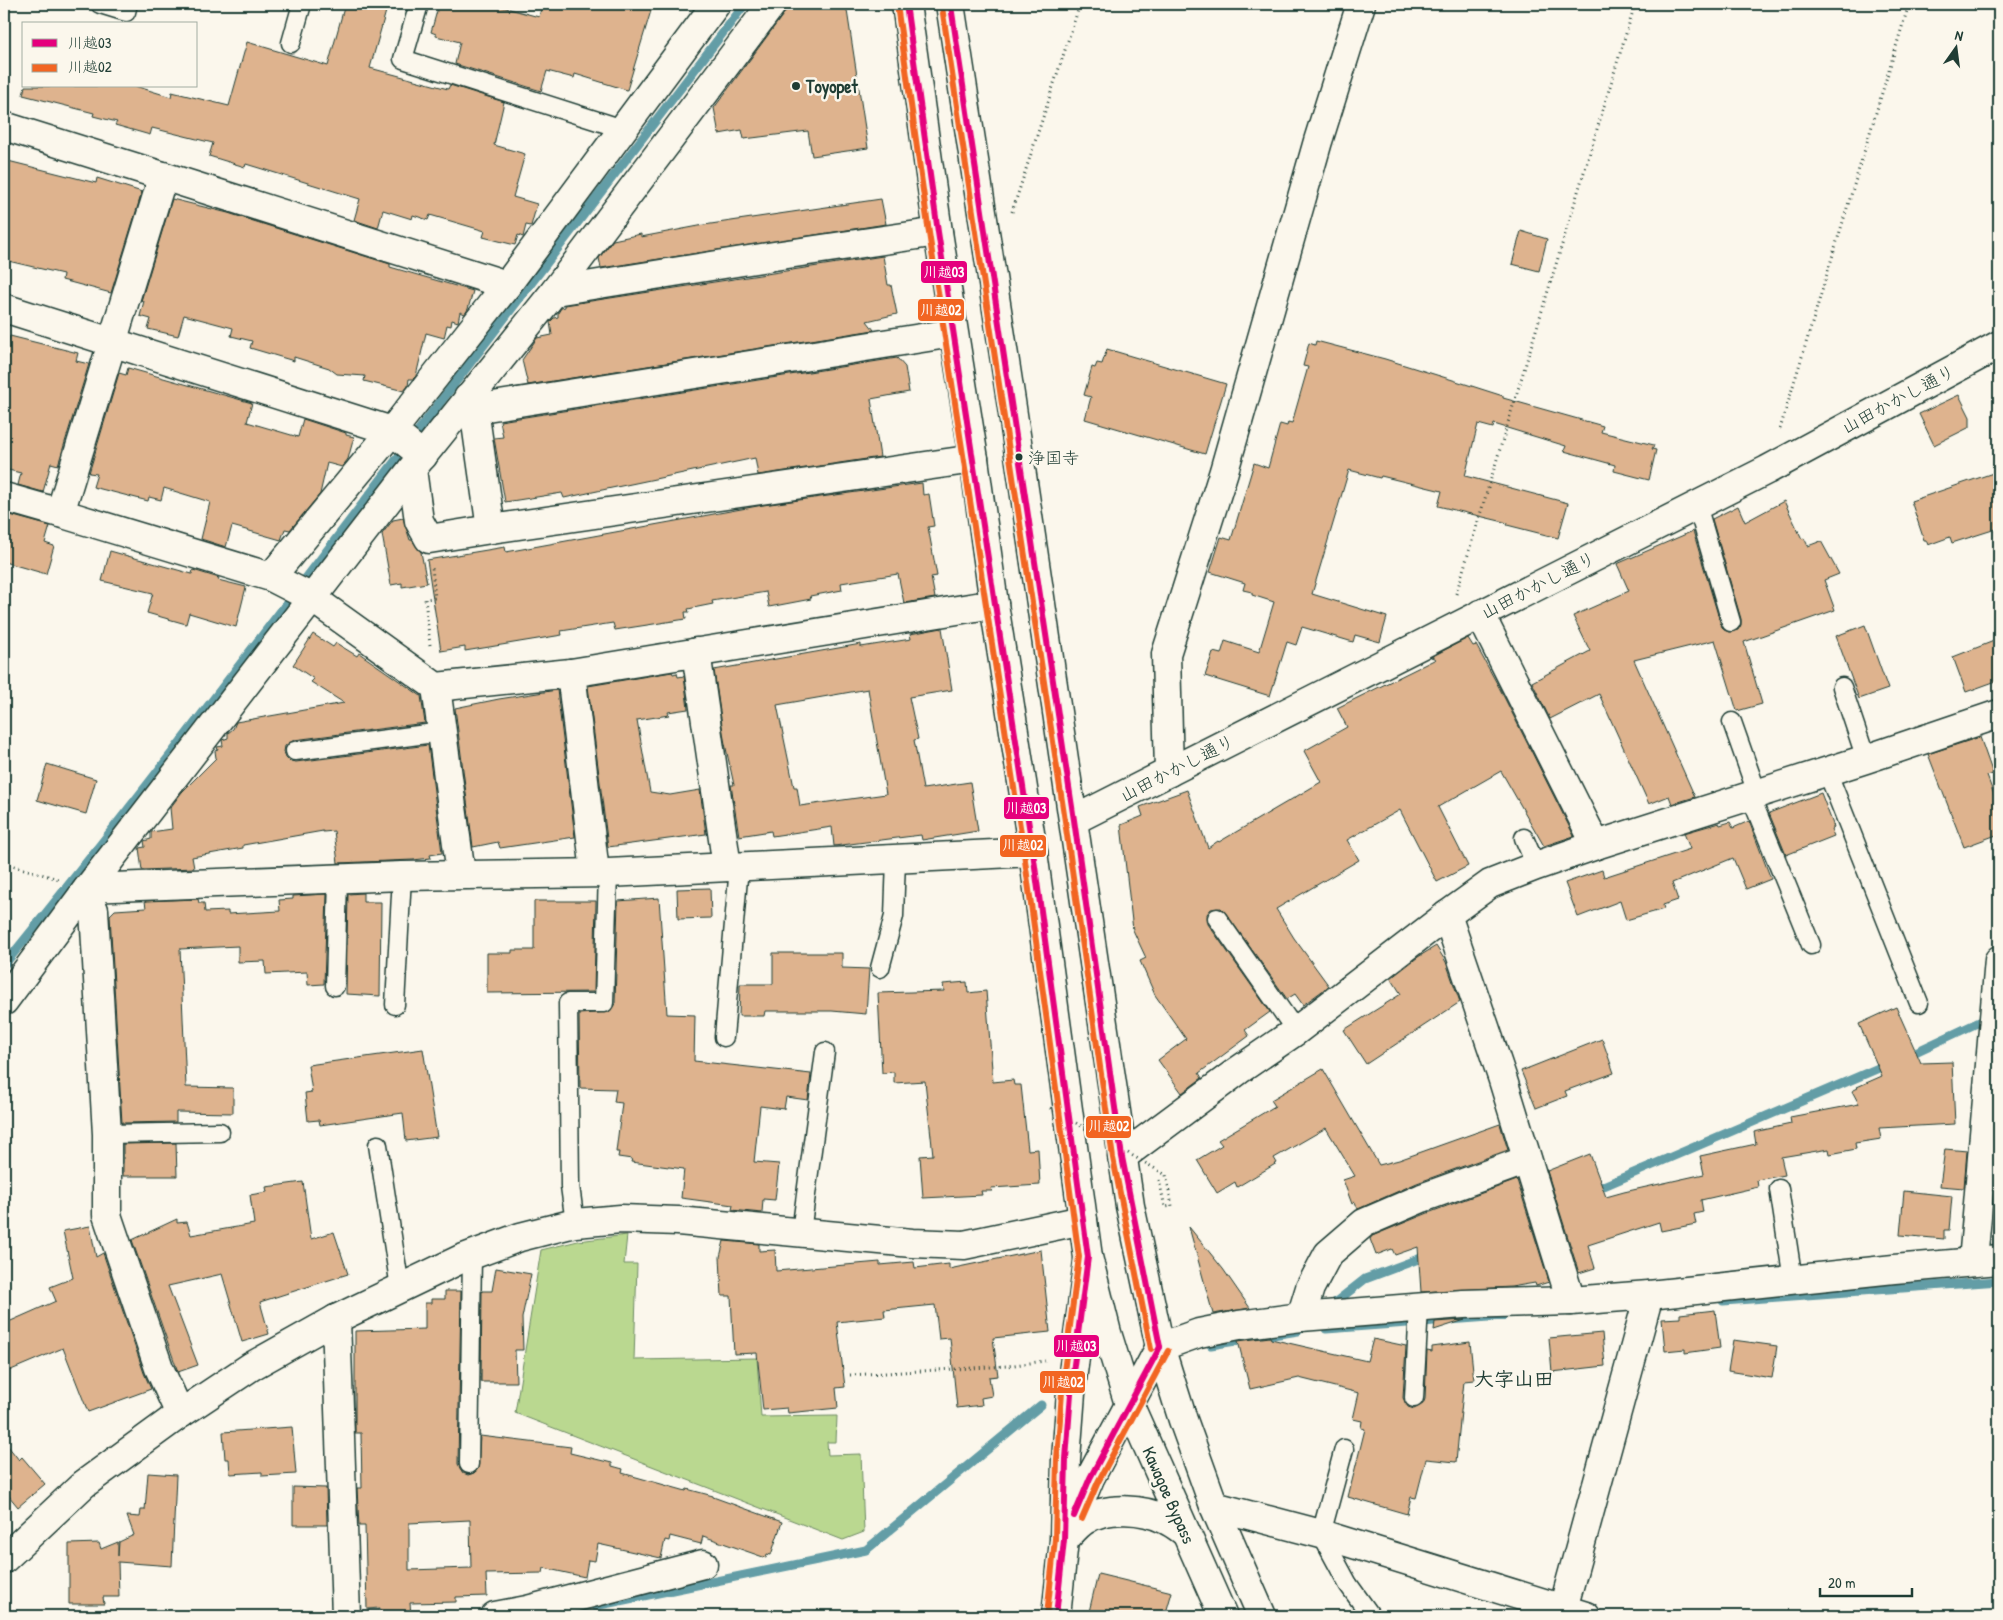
<svg xmlns="http://www.w3.org/2000/svg" width="2003" height="1620" font-family="'Patrick Hand','Klee One',sans-serif">
	<rect width="100%" height="100%" fill="#fbf7ec"/>
	<filter id="ink" filterUnits="userSpaceOnUse"><feTurbulence type="fractalNoise" baseFrequency=".02" numOctaves="2"/><feDisplacementMap in="SourceGraphic" scale="10" xChannelSelector="R" yChannelSelector="G"/><feConvolveMatrix kernelMatrix="1 2 1 2 8 2 1 2 1" color-interpolation-filters="sRGB"/></filter>
	<g filter="url(#ink)">
		<polygon fill="#bad890" stroke="#6c8a62" points="627,1235 624,1264 637,1264 634,1360 757,1358 761,1417 837,1416 836,1442 827,1442 828,1455 861,1454 864,1532 843,1540 515,1413 541,1250 578,1241"/>
		<g fill="none" stroke-linecap="round" stroke-linejoin="round">
			<g stroke="#639da6" stroke-width="9">
				<path d="M4 965C145 792 279 613 415 435 525 291 636 148 745 4"/>
				<polyline points="1907,1056 1990,1017"/>
				<polyline points="1592,1191 1888,1064"/>
				<polyline points="1723,1301 1999,1281"/>
				<polyline points="1328,1308 1365,1279 1429,1255"/>
				<polyline points="1326,1329 1503,1316"/>
				<polyline points="1211,1345 1298,1331"/>
				<polyline points="595,1606 866,1550 1041,1405"/>
			</g>
		</g>
		<g fill="#deb38e" stroke="#1f3d34" fill-rule="evenodd">
			<polygon points="345,4 388,4 370,68 448,89 450,85 504,102 494,145 525,154 513,197 537,204 531,226 526,225 523,237 518,235 515,245 483,237 485,231 430,215 428,220 413,215 412,219 383,210 378,228 354,220 360,199 246,164 245,167 209,156 213,143 152,128 150,135 115,125 117,122 93,116 94,113 23,95 25,86 135,86 171,97 172,92 229,106 247,42 328,66"/>
			<polygon points="439,4 491,4 539,17 542,4 653,4 627,90 575,74 574,78 547,71 541,91 455,64 460,42 436,36 436,34 431,32"/>
			<polygon points="791,4 846,4 868,148 812,156 808,131 744,139 742,130 719,134 714,108"/>
			<polygon points="4,160 96,183 97,178 142,192 111,293 62,280 63,274 4,260"/>
			<polygon points="172,199 228,213 390,264 390,267 473,291 468,309 465,314 460,312 458,322 452,320 451,326 447,325 444,338 426,333 416,376 413,379 409,379 408,386 404,391 364,381 365,376 337,374 329,368 294,357 294,361 250,348 252,341 231,336 233,328 184,315 178,336 148,329 151,319 140,316 144,301 141,301"/>
			<polygon points="881,199 886,224 601,268 599,258 613,240 641,234 641,237 704,225"/>
			<polygon points="1521,231 1547,239 1539,271 1512,264"/>
			<polygon points="883,256 888,285 891,285 897,314 867,321 874,330 528,385 522,360 537,338 552,335 550,322 554,318 558,317 558,313 561,308 565,307 565,305"/>
			<polygon points="10,336 78,353 76,361 89,364 58,465 51,463 43,492 18,485 21,473 4,469 4,358"/>
			<polygon points="1316,341 1385,359 1456,381 1503,396 1503,398 1603,426 1601,432 1654,445 1652,449 1656,450 1649,480 1614,471 1615,465 1564,451 1566,446 1494,424 1493,428 1478,424 1465,476 1568,503 1558,538 1507,525 1508,523 1438,506 1442,491 1381,476 1380,478 1349,470 1312,594 1387,617 1380,642 1355,635 1353,642 1302,627 1296,645 1287,642 1270,696 1205,676 1213,652 1221,654 1225,641 1259,652 1274,602 1252,595 1252,592 1243,590 1245,583 1210,572 1221,537 1231,540 1254,463 1268,468 1280,424 1287,426 1288,422 1292,423 1308,367 1303,366 1309,343 1315,345"/>
			<polygon points="1107,349 1226,384 1205,454 1085,419 1091,397 1084,395 1092,367 1095,368 1097,363 1102,364"/>
			<polygon points="897,358 905,367 909,392 871,399 880,457 758,475 755,458 564,498 562,493 505,502 494,438 503,437 500,421"/>
			<polygon points="128,368 252,403 247,422 298,437 303,419 346,433 346,435 354,437 348,459 342,467 327,463 320,494 290,530 285,529 281,540 232,526 226,547 201,539 210,502 164,488 161,500 149,497 148,501 93,487 97,474 89,473 119,373 126,375"/>
			<polygon points="1959,395 1970,417 1970,427 1934,445 1919,414"/>
			<polygon points="1999,471 1999,528 1952,543 1950,537 1928,545 1926,540 1924,540 1911,501"/>
			<polygon points="922,483 923,495 929,494 934,526 928,527 937,576 931,577 935,598 904,603 898,574 841,583 842,590 810,596 811,599 769,607 766,592 712,601 713,604 688,609 689,612 685,612 686,619 615,630 613,623 561,631 562,635 465,651 465,647 441,651 427,560 505,547 506,552 763,505"/>
			<polygon points="1784,501 1802,539 1804,538 1808,546 1821,541 1839,574 1824,580 1835,610 1744,642 1762,704 1737,711 1715,640 1634,660 1695,797 1672,804 1669,796 1649,804 1599,694 1550,719 1532,682 1590,651 1573,616 1629,591 1617,564 1693,531 1721,625 1724,630 1729,632 1738,630 1741,625 1741,619 1712,519 1738,506 1745,522"/>
			<polygon points="10,515 50,526 45,543 54,546 46,574 4,562 4,539"/>
			<polygon points="403,518 410,540 412,540 421,552 427,583 402,587 402,583 391,585 382,534 393,520"/>
			<polygon points="110,551 192,574 193,570 219,578 218,580 246,587 236,627 189,613 186,624 147,613 153,593 102,581"/>
			<polygon points="1865,625 1888,689 1859,699 1836,636"/>
			<path d="M942 628 952 690 909 697 918 739 914 740 923 789 970 782 978 831 922 840 921 835 834 846 832 827 772 836 771 831 739 836 731 785H734L724 739 714 670 861 644V647L911 639 910 634ZM868 689 886 794 800 806 797 787H794L777 705Z"/>
			<polygon points="313,634 333,647 336,643 357,656 359,653 421,696 425,723 294,740 285,746 284,752 286,757 290,761 296,762 428,745 442,853 430,855 431,858 413,860 338,863 334,831 323,832 323,831 243,845 243,848 192,857 194,868 142,870 139,848 145,847 144,841 151,839 151,832 172,829 170,808 182,792 216,758 215,751 218,750 217,747 223,746 222,740 228,738 228,733 233,729 236,722 344,703 311,682 314,679 293,665"/>
			<polygon points="1468,638 1473,646 1476,645 1500,689 1574,836 1544,846 1501,771 1438,807 1468,866 1437,882 1400,810 1347,840 1359,860 1276,909 1294,938 1329,986 1303,1005 1295,994 1287,999 1225,912 1221,908 1211,909 1207,914 1208,924 1270,1012 1245,1030 1249,1036 1199,1073 1202,1078 1182,1093 1158,1060 1186,1039 1155,995 1140,961 1146,958 1133,930 1121,825 1143,816 1140,807 1187,790 1208,848 1218,841 1219,842 1321,782 1304,751 1347,727 1337,708 1436,659 1431,657"/>
			<polygon points="1999,639 1999,680 1966,692 1953,657"/>
			<polygon points="672,672 673,674 677,673 678,677 684,676 688,709 668,712 669,715 637,720 650,792 670,795 700,790 706,834 608,847 588,686"/>
			<polygon points="557,690 575,837 500,848 498,842 473,847 455,708 499,699"/>
			<polygon points="1980,737 1993,774 1987,776 1999,808 1999,834 1964,847 1928,754"/>
			<polygon points="47,764 96,779 86,814 37,800"/>
			<polygon points="1821,793 1834,827 1831,829 1834,836 1786,855 1769,813"/>
			<polygon points="1749,821 1771,879 1746,889 1733,858 1672,883 1678,900 1663,905 1664,909 1626,920 1620,901 1578,917 1565,883 1602,870 1604,877 1690,849 1684,833 1719,823 1720,825 1730,822 1733,828"/>
			<polygon points="710,888 711,918 678,919 677,889"/>
			<polygon points="363,893 363,902 381,902 380,996 346,994 348,894"/>
			<polygon points="327,894 324,984 308,985 307,972 266,974 265,961 238,962 238,946 180,949 186,1087 233,1088 233,1113 176,1112 176,1122 122,1123 110,915 115,910 146,908 145,901 198,899 199,903 204,903 205,912 228,911 228,914 280,911 279,900 293,899 293,896"/>
			<polygon points="659,898 667,1014 695,1015 694,1061 811,1074 808,1100 786,1097 784,1109 760,1106 754,1162 779,1164 775,1200 763,1199 762,1213 732,1210 733,1205 681,1198 684,1169 631,1162 632,1159 618,1157 619,1152 616,1152 622,1103 614,1102 616,1089 580,1088 579,1014 609,1012 615,1004 618,901"/>
			<polygon points="534,901 596,901 594,992 487,993 487,953 512,953 512,950 534,950"/>
			<polygon points="1436,946 1446,962 1460,1002 1366,1064 1344,1030 1401,994 1391,978 1418,957"/>
			<polygon points="773,953 842,953 842,968 869,969 866,1014 832,1011 765,1011 764,1016 739,1016 740,984 773,984"/>
			<polygon points="967,982 968,993 986,991 993,1082 1013,1080 1014,1085 1021,1085 1028,1150 1038,1149 1040,1185 991,1188 992,1191 981,1191 982,1195 923,1198 920,1156 933,1155 925,1081 894,1083 894,1072 882,1073 878,993 944,991 943,984"/>
			<polygon points="1896,1007 1921,1063 1952,1062 1955,1124 1879,1128 1881,1139 1855,1143 1856,1149 1830,1154 1829,1149 1781,1157 1785,1175 1757,1180 1758,1187 1701,1200 1703,1212 1694,1214 1696,1224 1661,1231 1659,1222 1588,1245 1595,1268 1579,1273 1547,1171 1590,1154 1606,1197 1624,1192 1704,1174 1700,1156 1756,1144 1754,1132 1791,1124 1790,1117 1859,1104 1852,1091 1858,1088 1857,1087 1882,1076 1859,1024"/>
			<polygon points="1602,1039 1614,1073 1565,1091 1567,1096 1536,1108 1521,1071"/>
			<polygon points="423,1049 437,1137 406,1141 403,1113 320,1125 319,1120 308,1121 305,1093 312,1092 308,1065"/>
			<polygon points="1323,1069 1379,1165 1399,1160 1500,1124 1508,1150 1417,1183 1358,1209 1355,1202 1352,1204 1343,1180 1355,1176 1326,1128 1274,1158 1277,1163 1237,1187 1235,1182 1217,1193 1197,1160 1222,1145 1218,1140 1275,1106 1271,1100"/>
			<polygon points="176,1143 177,1176 123,1176 123,1144"/>
			<polygon points="1945,1149 1967,1151 1964,1188 1940,1186"/>
			<polygon points="1517,1180 1549,1282 1536,1286 1535,1283 1511,1287 1421,1292 1418,1247 1395,1255 1392,1249 1376,1255 1370,1239 1372,1236 1428,1213"/>
			<polygon points="303,1182 311,1239 334,1232 348,1274 260,1302 269,1334 242,1342 222,1274 168,1286 198,1365 178,1372 132,1240 177,1219 177,1223 187,1222 191,1235 254,1224 250,1195 267,1192 266,1187"/>
			<polygon points="1904,1191 1952,1196 1949,1230 1944,1230 1944,1239 1900,1235"/>
			<polygon points="90,1226 96,1257 103,1253 144,1373 151,1389 88,1412 63,1348 4,1373 4,1324 56,1301 50,1287 73,1278 63,1231"/>
			<polygon points="1189,1227 1223,1269 1250,1308 1213,1314"/>
			<polygon points="724,1241 759,1244 759,1251 775,1250 776,1271 880,1262 880,1265 914,1262 915,1268 949,1264 949,1269 1041,1250 1050,1332 993,1338 998,1376 989,1377 992,1396 981,1398 982,1405 957,1408 950,1338 939,1339 935,1305 884,1310 885,1317 837,1322 845,1387 836,1388 838,1408 788,1413 787,1408 763,1410 757,1353 734,1354 731,1296 722,1296 720,1257"/>
			<polygon points="496,1268 531,1274 522,1318 523,1350 515,1350 516,1382 481,1382 482,1291 492,1291"/>
			<path d="M445 1291H461L458 1464 463 1473 468 1475 474 1473 478 1469 480 1436 571 1447 570 1453 612 1463V1466L623 1469 622 1473 686 1491 687 1489 713 1496V1497L782 1522 771 1555 767 1554 766 1558 703 1536 701 1544 670 1536 669 1541 665 1540 661 1558 598 1544 595 1561 588 1560 585 1577 544 1568 543 1573 486 1574 487 1596 456 1597V1602L410 1603 411 1616H380V1608L367 1609 365 1526H359L357 1488H362L361 1433H355V1331L425 1329V1303H431V1299H445ZM470 1520 471 1568 409 1570V1523Z"/>
			<polygon points="1715,1310 1720,1348 1685,1353 1685,1349 1665,1351 1662,1319 1680,1318 1680,1314"/>
			<polygon points="1465,1320 1434,1330 1435,1322"/>
			<polygon points="1602,1333 1605,1366 1552,1372 1549,1338"/>
			<polygon points="1270,1337 1271,1339 1367,1361 1373,1339 1406,1346 1403,1398 1408,1407 1414,1409 1423,1404 1425,1399 1427,1351 1432,1352 1432,1347 1470,1342 1474,1380 1464,1381 1456,1462 1426,1459 1416,1498 1411,1497 1407,1514 1348,1497 1365,1429 1361,1428 1362,1421 1353,1419 1359,1393 1299,1378 1250,1389 1238,1341"/>
			<polygon points="1733,1340 1777,1346 1772,1378 1728,1371"/>
			<polygon points="292,1427 296,1474 262,1476 262,1472 230,1474 229,1459 225,1459 223,1432"/>
			<polygon points="4,1441 19,1460 22,1457 45,1484 18,1507 4,1490"/>
			<polygon points="148,1473 176,1475 172,1566 118,1562 119,1597 103,1597 104,1604 69,1604 69,1544 99,1543 101,1549 118,1542 118,1556 119,1542 134,1535 127,1516 140,1517 141,1510 145,1510"/>
			<polygon points="293,1487 326,1488 327,1525 293,1525"/>
			<polygon points="1098,1574 1172,1592 1165,1616 1088,1616"/>
		</g>
		<g fill="none" stroke-linecap="round" stroke-linejoin="round">
			<g stroke="#1f3d34" stroke-width="21">
				<g id="lane">
					<polyline points="100,4 126,12 128,4"/>
					<polyline points="419,4 403,59 623,129"/>
					<polyline points="291,43 302,4"/>
					<polyline points="1697,505 1731,622"/>
					<polyline points="1842,687 1866,759"/>
					<polyline points="1732,722 1757,793"/>
					<polyline points="295,751 442,732"/>
					<polyline points="1827,771 1919,1003"/>
					<polyline points="1750,795 1811,945"/>
					<polyline points="1524,838 1536,866"/>
					<polyline points="1217,918 1296,1031"/>
					<polyline points="880,968 894,916 896,859"/>
					<polyline points="335,986 338,879"/>
					<polyline points="395,1005 402,876"/>
					<polyline points="724,1037 739,867"/>
					<polyline points="107,1134 220,1132"/>
					<polyline points="378,1145 400,1288"/>
					<polyline points="1779,1189 1793,1280"/>
					<polyline points="575,1223 570,1186 568,1003 604,1003 608,873"/>
					<polyline points="801,1232 825,1052"/>
					<polyline points="1414,1398 1419,1308"/>
					<polyline points="1344,1449 1321,1534 1348,1584 1371,1616"/>
					<polyline points="469,1464 472,1255"/>
				</g>
			</g>
			<g stroke="#1f3d34" stroke-width="31">
				<g id="street">
					<polyline points="4,126 163,176"/>
					<polyline points="507,285 163,176 60,513 271,577 312,598 436,687 571,673 994,604"/>
					<polyline points="555,291 774,256 938,232"/>
					<polyline points="4,308 392,431 423,456"/>
					<polyline points="468,398 474,409 491,529 974,459"/>
					<polyline points="474,409 953,333"/>
					<polyline points="412,469 419,521 429,539 491,529"/>
					<polyline points="4,497 60,513"/>
					<polyline points="271,577 392,431 507,285 716,4"/>
					<polyline points="1480,614 1596,845"/>
					<polyline points="696,652 727,867"/>
					<polyline points="571,673 595,872"/>
					<polyline points="436,687 461,874"/>
					<polyline points="1169,772 1166,654 1224,471 1318,141 1361,4"/>
					<polyline points="1074,820 1767,470 1999,345"/>
					<polyline points="88,888 402,876 608,873 1033,852"/>
					<polyline points="1447,915 1502,1077 1571,1301"/>
					<polyline points="4,1001 85,892"/>
					<polyline points="1122,1157 1239,1070 1296,1031 1447,915 1490,884 1536,866 1596,845 1866,759 1999,714"/>
					<polyline points="1973,1262 1999,960"/>
					<polyline points="1301,1317 1310,1288 1328,1254 1364,1223 1422,1198 1527,1160"/>
					<polyline points="336,1319 346,1616"/>
					<polyline points="1160,1347 1199,1333 1239,1325 1301,1317 1463,1304 1571,1301 1649,1295 1894,1269 1999,1260"/>
					<polyline points="180,1414 159,1368 107,1215 107,1134 94,910 85,892 412,469 555,291 772,4"/>
					<polyline points="1214,1506 1321,1534 1586,1616"/>
					<polyline points="4,1559 84,1484 180,1414 252,1366 336,1319 461,1259 520,1237 575,1223 621,1219 678,1221 912,1243 964,1245 1083,1220"/>
					<polyline points="495,1616 527,1610 703,1564"/>
					<polyline points="1561,1616 1649,1295"/>
				</g>
			</g>
			<g stroke="#1f3d34" stroke-width="31">
				<g id="secondary">
					<polyline points="1070,1526 1090,1478 1160,1347"/>
					<path d="M1065 1539C1071 1533 1077 1525 1085 1520 1106 1506 1144 1508 1166 1520 1173 1523 1179 1528 1186 1533"/>
					<polyline points="1056,1616 1064,1540 1066,1459 1072,1380 1088,1261"/>
				</g>
			</g>
			<g stroke="#1f3d34" stroke-width="31">
				<g id="highway">
					<polyline points="906,4 938,232 974,459 994,604 1033,852 1088,1257 1107,1333 1129,1404 1223,1616"/>
					<polyline points="950,4 1011,401 1130,1206 1160,1347 1183,1420 1214,1506 1262,1616"/>
				</g>
			</g>
			<g stroke="#1f3d34" stroke-width="3" stroke-dasharray="1 4" stroke-linecap="butt">
				<polyline points="1012,212 1080,4"/>
				<polyline points="1780,429 1909,4"/>
				<polyline points="1456,594 1635,4"/>
				<polyline points="430,645 425,599 435,598 432,567"/>
				<polyline points="4,863 58,879"/>
				<polyline points="1159,1180 1165,1207 1172,1206 1166,1175"/>
				<polyline points="850,1375 1007,1366 1045,1361"/>
			</g>
			<use href="#lane" stroke="#fbf7ec" stroke-width="18"/>
			<use href="#street" stroke="#fbf7ec" stroke-width="28"/>
			<use href="#secondary" stroke="#fbf7ec" stroke-width="28"/>
			<use href="#highway" stroke="#fbf7ec" stroke-width="28"/>
			<polyline stroke="#1f3d34" stroke-width="3" stroke-dasharray="1 4" stroke-linecap="butt" points="1050,1108 1166,1175"/>
			<g stroke="#fbf7ec" stroke-width="10">
				<g id="bus-1">
					<polyline points="906,4 938,232 1033,852 1088,1257 1072,1380 1066,1459 1064,1540 1056,1616"/>
					<polyline points="951,6 1074,820 1122,1157 1160,1347"/>
					<polyline points="1074,1516 1090,1478 1160,1347"/>
				</g>
			</g>
			<g stroke="#fbf7ec" stroke-width="10">
				<g id="bus-2">
					<polyline points="897,5 929,233 1024,853 1079,1257 1063,1379 1057,1459 1055,1539 1047,1615"/>
					<polyline points="942,7 1065,821 1113,1158 1151,1349"/>
					<polyline points="1082,1519 1098,1482 1168,1351"/>
				</g>
			</g>
			<use href="#bus-1" stroke="#e5007d" stroke-width="6"/>
			<use href="#bus-2" stroke="#f26522" stroke-width="6"/>
		</g>
	</g>
	<g fill="#1f3d34" stroke="#fbf7ec" stroke-width="2">
		<circle cx="796" cy="86" r="5"/>
		<circle cx="1019" cy="457" r="4.5"/>
	</g>
	<g text-anchor="middle" dominant-baseline="central" stroke-width="5" stroke-linejoin="round" paint-order="stroke">
		<g font-size="17" fill="#1f3d34" stroke="#fbf7ec" text-anchor="start">
			<text x="1028" y="457">浄国寺</text>
		</g>
		<g font-size="18" font-weight="bold" fill="#1f3d34" stroke="#fbf7ec" text-anchor="start">
			<text x="806" y="86">Toyopet</text>
		</g>
		<g font-size="18" fill="#1f3d34" stroke="#fbf7ec">
			<text transform="translate(1898 399) rotate(-28)">山田かかし通り</text>
			<text transform="translate(1538 585) rotate(-27)">山田かかし通り</text>
			<text transform="translate(1177 768) rotate(-27)">山田かかし通り</text>
			<text transform="translate(1169 1495) rotate(66)">Kawagoe Bypass</text>
		</g>
		<g font-size="20" font-weight="bold" fill="#1f3d34" stroke="#fbf7ec">
			<text x="1514" y="1378">大字山田</text>
		</g>
	</g>
	<g stroke="#fbf7ec" stroke-width="2">
		<rect x="920" y="260" width="48" height="24" rx="5" fill="#e5007d"/>
		<rect x="917" y="298" width="48" height="24" rx="5" fill="#f26522"/>
		<rect x="1003" y="796" width="47" height="24" rx="5" fill="#e5007d"/>
		<rect x="999" y="834" width="48" height="24" rx="5" fill="#f26522"/>
		<rect x="1085" y="1115" width="47" height="24" rx="5" fill="#f26522"/>
		<rect x="1053" y="1334" width="47" height="24" rx="5" fill="#e5007d"/>
		<rect x="1039" y="1370" width="47" height="24" rx="5" fill="#f26522"/>
	</g>
	<g font-size="14" text-anchor="middle" font-weight="bold" fill="#fff">
		<text x="944" y="277">川越03</text>
		<text x="941" y="315">川越02</text>
		<text x="1026" y="813">川越03</text>
		<text x="1023" y="850">川越02</text>
		<text x="1109" y="1131">川越02</text>
		<text x="1076" y="1351">川越03</text>
		<text x="1063" y="1387">川越02</text>
	</g>
	<rect width="2003" height="1620" fill="none" stroke="#fbf7ec" stroke-width="20"/>
	<rect x="10" y="10" width="1983" height="1600" fill="none" stroke="#1f3d34" stroke-width="2" filter="url(#ink)"/>
	<rect x="22" y="22" width="175" height="65" fill="#fbf7ec" stroke="#a3ada2"/>
	<rect x="32" y="39" width="25" height="8" fill="#e5007d" stroke="#a3ada2"/>
	<text x="68" y="48" font-size="15" fill="#1f3d34">川越03</text>
	<rect x="32" y="64" width="25" height="8" fill="#f26522" stroke="#a3ada2"/>
	<text x="68" y="72" font-size="15" fill="#1f3d34">川越02</text>
	<g transform="translate(1956 48) rotate(14)" stroke="#fbf7ec" stroke-width="4" paint-order="stroke">
	<path d="M0-4L9 19L0 12L-9 19Z" fill="#1f3d34"/>
	<text y="-8" font-size="14" font-weight="bold" text-anchor="middle" fill="#1f3d34">N</text>
	</g>
	<path d="M1820 1588v8h92v-8" fill="none" stroke="#1f3d34" stroke-width="2.5"/>
	<text x="1828" y="1588" font-size="15" fill="#1f3d34" stroke="#fbf7ec" stroke-width="4" paint-order="stroke">20 m</text>
</svg>
